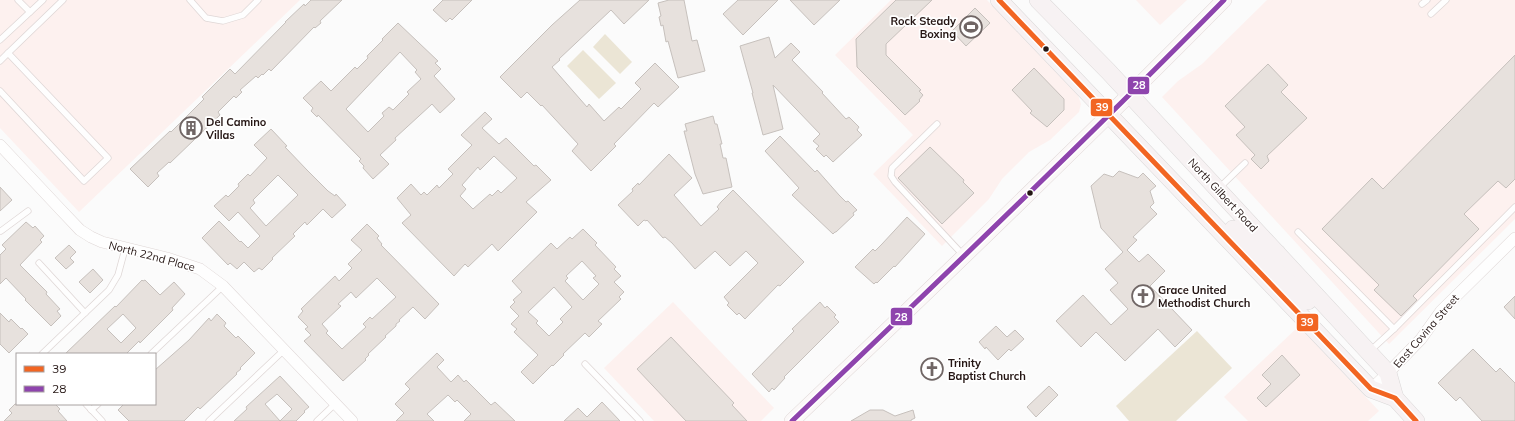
<svg xmlns="http://www.w3.org/2000/svg" width="1515" height="421" font-family="Mulish,sans-serif">
	<rect width="100%" height="100%" fill="#fbfbfb"/>
	<g fill="#fdf1ef">
		<polygon points="0,0 300,0 79,212 0,128"/>
		<polygon points="891,0 987,0 1078,95 1081,104 1079,112 1050,140 1029,152 1002,179 989,199 942,246 873,174 913,135 835,55"/>
		<polygon points="1136,0 1187,0 1160,25"/>
		<polygon points="1267,0 1515,0 1515,219 1389,344 1162,97 1178,81 1202,64"/>
		<polygon points="673,302 774,408 761,421 654,421 604,368"/>
		<polygon points="1299,326 1379,411 1368,421 1248,421 1224,397"/>
	</g>
	<g fill="#ebe5d5">
		<polygon points="605,34 632,62 620,74 593,47"/>
		<polygon points="583,50 616,83 599,99 567,66"/>
		<polygon points="1197,331 1232,368 1176,421 1129,421 1116,406"/>
	</g>
	<g fill="#e7e1dd" stroke="#c6c0bc" fill-rule="evenodd">
		<polygon points="311,0 342,0 320,21 321,23 315,28 314,27 271,71 269,69 263,75 262,74 258,78 256,76 240,90 242,92 236,98 234,96 218,112 220,115 170,163 169,162 157,173 159,176 148,187 130,169 170,131 171,132 204,99 202,97 230,69 235,74 286,22 285,22 304,4 305,6"/>
		<polygon points="443,0 472,0 452,20 450,18 446,22 433,10"/>
		<polygon points="580,0 649,0 624,24 611,10 559,59 560,60 552,67 587,107 589,104 604,121 619,107 621,109 641,89 635,83 655,63 679,87 658,107 654,103 614,144 616,146 591,171 572,151 578,144 542,105 541,106 527,92 521,98 500,77 552,25"/>
		<polygon points="669,0 684,0 692,41 697,40 705,71 678,78 668,41 666,42 663,25 661,26 659,17 661,16 658,3"/>
		<polygon points="738,0 778,0 743,35 723,14"/>
		<polygon points="790,0 840,0 814,25"/>
		<polygon points="896,0 932,0 886,44 886,55 921,90 919,91 923,95 919,100 920,101 905,115 857,67 856,39"/>
		<polygon points="975,8 990,23 966,46 952,31"/>
		<path d="M398 23 438 61 435 63 441 69 434 76 455 99 440 113 432 104 431 105 395 138 396 140 380 155 389 164 373 179 363 168 364 166 359 161 361 159 318 115 317 117 311 111 313 108 303 98 321 81 331 91 355 67 357 69 368 58 367 56 383 40 382 39ZM400 52 417 70 415 72 421 79 407 92 409 94 393 110 389 107 382 113 384 116 368 132 346 109Z"/>
		<polygon points="769,37 775,58 791,43 800,52 792,60 823,92 822,93 846,119 849,117 859,127 857,130 862,135 833,162 826,155 824,157 816,149 819,146 813,141 820,134 773,85 783,129 763,135 752,93 753,93 740,46"/>
		<polygon points="1515,55 1515,179 1506,188 1498,181 1464,214 1479,229 1413,296 1417,300 1401,316 1374,290 1379,285 1322,229 1372,178 1383,189"/>
		<polygon points="1268,64 1288,85 1281,92 1307,118 1267,156 1269,161 1261,169 1251,159 1255,155 1236,135 1245,127 1225,106"/>
		<polygon points="1034,68 1064,99 1064,110 1047,127 1030,113 1032,111 1012,90"/>
		<path d="M485 112 492 119 482 128 499 144 506 138 534 166 536 165 551 180 526 202 537 212 498 251 492 244 468 267 465 264 454 276 402 223 411 215 397 198 411 184 421 195 424 192 427 195 437 185 439 188 453 174 448 169 472 145 461 135ZM494 156 517 178 501 193 498 190 492 196 490 194 473 209 460 196 466 189 462 185 478 167 480 170Z"/>
		<polygon points="713,116 715,124 717,124 722,144 720,144 723,158 726,158 732,187 703,194 695,174 684,131 687,131 685,124"/>
		<path d="M271 129 287 146 285 147 307 170 328 191 335 196 336 194 346 205 332 218 323 209 307 225 305 222 293 234 295 236 272 258 273 259 262 270 259 268 254 272 244 262 237 269 230 263 228 265 202 238 219 221 240 242 241 241 248 248 260 236 238 212 229 221 214 206 226 195 228 197 239 186 238 184 248 174 250 176 267 158 254 145ZM278 175 298 195 266 226 250 208 255 203 253 200Z"/>
		<polygon points="780,136 815,172 817,170 839,195 846,202 848,201 857,210 853,213 854,215 836,232 835,232 833,234 792,195 799,188 765,151"/>
		<polygon points="930,147 964,180 963,182 974,193 942,224 898,178"/>
		<polygon points="669,154 692,178 674,195 701,226 719,209 717,207 721,202 733,190 804,262 780,286 778,285 745,319 739,313 737,315 727,305 729,303 724,297 758,263 746,251 730,266 715,251 695,269 672,243 665,237 663,238 647,220 646,221 644,220 638,226 618,205 633,191 632,189 638,183 639,185"/>
		<polygon points="1119,171 1138,178 1143,173 1156,186 1150,191 1154,203 1150,207 1157,214 1133,237 1137,240 1127,250 1139,262 1148,254 1165,271 1150,286 1192,330 1175,347 1158,329 1125,361 1096,332 1081,347 1056,321 1083,295 1111,325 1128,309 1110,290 1118,283 1105,269 1123,252 1101,228 1091,186 1104,174 1113,177"/>
		<polygon points="0,187 12,200 0,211"/>
		<polygon points="907,217 925,234 895,267 894,266 877,283 876,282 874,284 855,267 873,249 875,251 882,244"/>
		<polygon points="26,222 33,228 35,226 44,236 40,240 42,242 20,265 47,292 46,294 60,309 57,311 61,316 51,326 25,300 26,299 6,278 0,284 0,255 6,249 2,245"/>
		<path d="M367 224 379 236 377 238 382 244 381 245 439 304 425 319 413 307 399 320 400 321 396 324V326L385 336 386 337 368 354 369 355 365 359 366 360 343 381 304 341 311 335 305 329 308 327 298 317 303 311 301 309 335 276 339 281 352 268 348 264 362 250 351 240ZM377 278 396 297 372 319 370 317 363 324 366 327 342 349 326 333 328 331 322 324 341 306 338 304 351 292 356 298Z"/>
		<path d="M583 229 597 243 595 245 616 267 614 269 621 276 614 282 624 292 619 297 621 299 598 321 602 324 589 337 585 333 563 354 564 355 553 366 552 365 533 384 521 372 538 355 514 332 517 329 511 324 519 316 510 307 515 302 513 300 522 292 512 281 551 243 557 249 570 237 572 239ZM582 261 596 276 593 278 599 284 583 300 565 281 568 278 566 276ZM554 287 572 307 560 319 563 322 549 336 536 323 538 321 528 312Z"/>
		<polygon points="69,245 76,252 70,258 74,262 66,269 55,258"/>
		<polygon points="93,269 103,280 90,293 79,282"/>
		<path d="M142 280 143 281 145 280 160 295 174 282 185 294 172 308 173 310 140 343 139 341 126 354H65L115 306 116 307ZM123 314 136 328 121 343 107 329Z"/>
		<polygon points="1515,296 1515,319 1504,307"/>
		<polygon points="820,302 825,308 827,306 836,315 834,317 839,322 784,377 785,378 774,390 772,388 769,392 752,374 794,331 792,329"/>
		<polygon points="0,313 9,322 11,319 21,329 22,328 28,334 9,353 0,344"/>
		<polygon points="217,314 226,323 224,326 236,338 238,336 255,353 240,368 241,369 236,373 237,374 200,409 198,407 184,421 129,421 118,410 124,404 155,404 155,370 189,340 209,318 211,321"/>
		<polygon points="996,326 1007,337 1015,330 1024,339 1011,351 1009,349 998,360 986,347 985,349 979,342"/>
		<polygon points="671,337 734,403 732,405 747,421 686,421 637,369"/>
		<polygon points="1473,349 1496,372 1500,368 1515,383 1515,421 1482,421 1460,397 1456,401 1438,383"/>
		<polygon points="437,353 444,360 437,367 451,382 458,375 464,382 466,380 491,405 495,402 515,421 464,421 471,414 457,400 455,402 448,395 427,414 434,421 396,421 404,413 395,404 410,389 405,384"/>
		<polygon points="1282,355 1300,375 1266,407 1257,398 1271,384 1262,375"/>
		<path d="M280 376 309 407 304 411 305 412 296 421H234L247 409 246 407ZM277 394 292 409 280 421 265 404Z"/>
		<polygon points="1049,386 1058,395 1036,417 1027,407"/>
		<polygon points="602,402 620,421 564,421 578,408 587,417"/>
		<polygon points="15,404 55,404 60,409 58,411 67,421 4,421 12,413 9,410"/>
		<polygon points="870,410 883,410 895,416 913,410 915,418 911,420 911,421 851,421"/>
	</g>
	<g fill="none" stroke-linecap="round" stroke-linejoin="round">
		<g stroke="#dfd7d6" stroke-width="7">
			<g id="lane">
				<polyline points="18,0 30,12"/>
				<polyline points="190,0 206,18 223,21 243,15 258,0"/>
				<polyline points="1422,4 1427,0"/>
				<polyline points="1431,14 1446,0"/>
				<polyline points="0,40 43,0"/>
				<polyline points="8,53 63,0"/>
				<polyline points="0,61 8,53 108,158 84,181 0,91"/>
				<polyline points="937,124 892,168 891,176 895,182 963,255"/>
				<polyline points="1219,188 1245,163"/>
				<polyline points="1,231 28,211"/>
				<polyline points="1298,232 1394,329 1515,207"/>
				<polyline points="39,263 85,313"/>
				<polyline points="1370,351 1394,329"/>
				<polyline points="42,354 109,290 118,275 125,249"/>
				<polyline points="151,354 223,286"/>
				<polyline points="585,364 640,421"/>
				<polyline points="86,404 102,421"/>
				<polyline points="91,410 98,404"/>
				<polyline points="209,421 284,350"/>
				<polyline points="317,421 335,404"/>
			</g>
		</g>
		<g stroke="#dfd7d6" stroke-width="12">
			<g id="street">
				<polyline points="0,145 61,210 80,230 91,237 102,242 167,258 200,269 223,286 352,421"/>
				<polyline points="1371,389 1388,373 1421,339 1441,311 1515,238"/>
			</g>
		</g>
		<g stroke="#dfd7d6" stroke-width="16">
			<path id="secondary" d="M792 421C938 282 1083 143 1224 0"/>
		</g>
		<g stroke="#dad8d8" stroke-width="18">
			<g id="primary">
				<polyline points="999,0 1371,389 1395,398 1416,421"/>
				<polyline points="1038,0 1108,71 1388,373 1395,398"/>
				<path d="M1233 229C1248 240 1256 261 1277 253"/>
				<polyline points="1259,271 1266,267 1276,271 1308,301"/>
			</g>
		</g>
		<use href="#lane" stroke="#fefefe" stroke-width="5.5"/>
		<use href="#street" stroke="#fefefe" stroke-width="11"/>
		<use href="#secondary" stroke="#fbf8f8" stroke-width="15"/>
		<use href="#primary" stroke="#f7f2f3" stroke-width="17"/>
		<g stroke="#fff" stroke-width="8">
			<polyline id="bus-1" points="999,0 1371,389 1395,398 1416,421"/>
		</g>
		<g stroke="#fff" stroke-width="8">
			<path id="bus-2" d="M792 421C938 282 1083 143 1224 0"/>
		</g>
		<use href="#bus-1" stroke="#f26522" stroke-width="5"/>
		<use href="#bus-2" stroke="#8e44ad" stroke-width="5"/>
	</g>
	<defs>
		<g id="stadium-ring" transform="scale(1.15)"><circle r="9.5" fill="#fff" stroke="#706665" stroke-width="1.5"/><path d="M0-5a6.5 5 0 1 0 0 10a6.5 5 0 1 0 0-10ZM-3.5-1.8h7v3.6h-7Z" fill="#706665"/></g>
		<g id="building-ring" transform="scale(1.15)"><circle r="9.5" fill="#fff" stroke="#706665" stroke-width="1.5"/><path d="M-4-6H4V6H1V3H-1V6H-4ZM-2.5-4.3h1.7v1.8h-1.7ZM.8-4.3h1.7v1.8H.8ZM-2.5-1h1.7V.8h-1.7ZM.8-1h1.7V.8H.8Z" fill="#706665"/></g>
		<g id="church-ring" transform="scale(1.15)"><circle r="9.5" fill="#fff" stroke="#706665" stroke-width="1.5"/><path d="M-1.2-6h2.4v3.5h3.3v2.4h-3.3V6h-2.4V-.1h-3.3v-2.4h3.3Z" fill="#706665"/></g>
	</defs>
	<g fill-rule="evenodd">
		<use href="#stadium-ring" x="971" y="27"/>
		<use href="#building-ring" x="191" y="128"/>
		<use href="#church-ring" x="1143" y="296"/>
		<use href="#church-ring" x="932" y="369"/>
	</g>
	<g fill="#251614" stroke="#fff" stroke-width="1.5">
		<circle cx="1046" cy="49" r="3.5"/>
		<circle cx="1030" cy="193" r="3.5"/>
	</g>
	<g text-anchor="middle" dominant-baseline="central" stroke-width="3.5" stroke-linejoin="round" paint-order="stroke">
		<g font-size="11" font-weight="bold" fill="#251614" stroke="#fff" text-anchor="start">
			<text x="956" y="21" text-anchor="end">Rock Steady<tspan x="956" dy="13">Boxing</tspan></text>
			<text x="206" y="122">Del Camino<tspan x="206" dy="13">Villas</tspan></text>
			<text x="1158" y="290">Grace United<tspan x="1158" dy="13">Methodist Church</tspan></text>
			<text x="948" y="363">Trinity<tspan x="948" dy="13">Baptist Church</tspan></text>
		</g>
		<g font-size="11" fill="#251614" stroke="#fff">
			<text transform="translate(1223 195) rotate(47)">North Gilbert Road</text>
			<text transform="translate(152 256) rotate(15)">North 22nd Place</text>
			<text transform="translate(1426 331) rotate(-49)">East Covina Street</text>
		</g>
	</g>
	<g stroke="#fff" stroke-width="1.5">
		<rect x="1127" y="76" width="23" height="19" rx="4" fill="#8e44ad"/>
		<rect x="1090" y="98" width="23" height="19" rx="4" fill="#f26522"/>
		<rect x="890" y="307" width="23" height="19" rx="4" fill="#8e44ad"/>
		<rect x="1296" y="313" width="23" height="19" rx="4" fill="#f26522"/>
	</g>
	<g font-size="11" text-anchor="middle" font-weight="bold" fill="#fff">
		<text x="1139" y="89">28</text>
		<text x="1102" y="111">39</text>
		<text x="901" y="321">28</text>
		<text x="1307" y="326">39</text>
	</g>
	<rect x="16" y="353" width="140" height="52" fill="#ffffff" stroke="#a8a2a1"/>
	<rect x="24" y="366" width="20" height="6" fill="#f26522" stroke="#a8a2a1"/>
	<text x="52" y="373" font-size="12" fill="#251614">39</text>
	<rect x="24" y="386" width="20" height="6" fill="#8e44ad" stroke="#a8a2a1"/>
	<text x="52" y="393" font-size="12" fill="#251614">28</text>
</svg>
